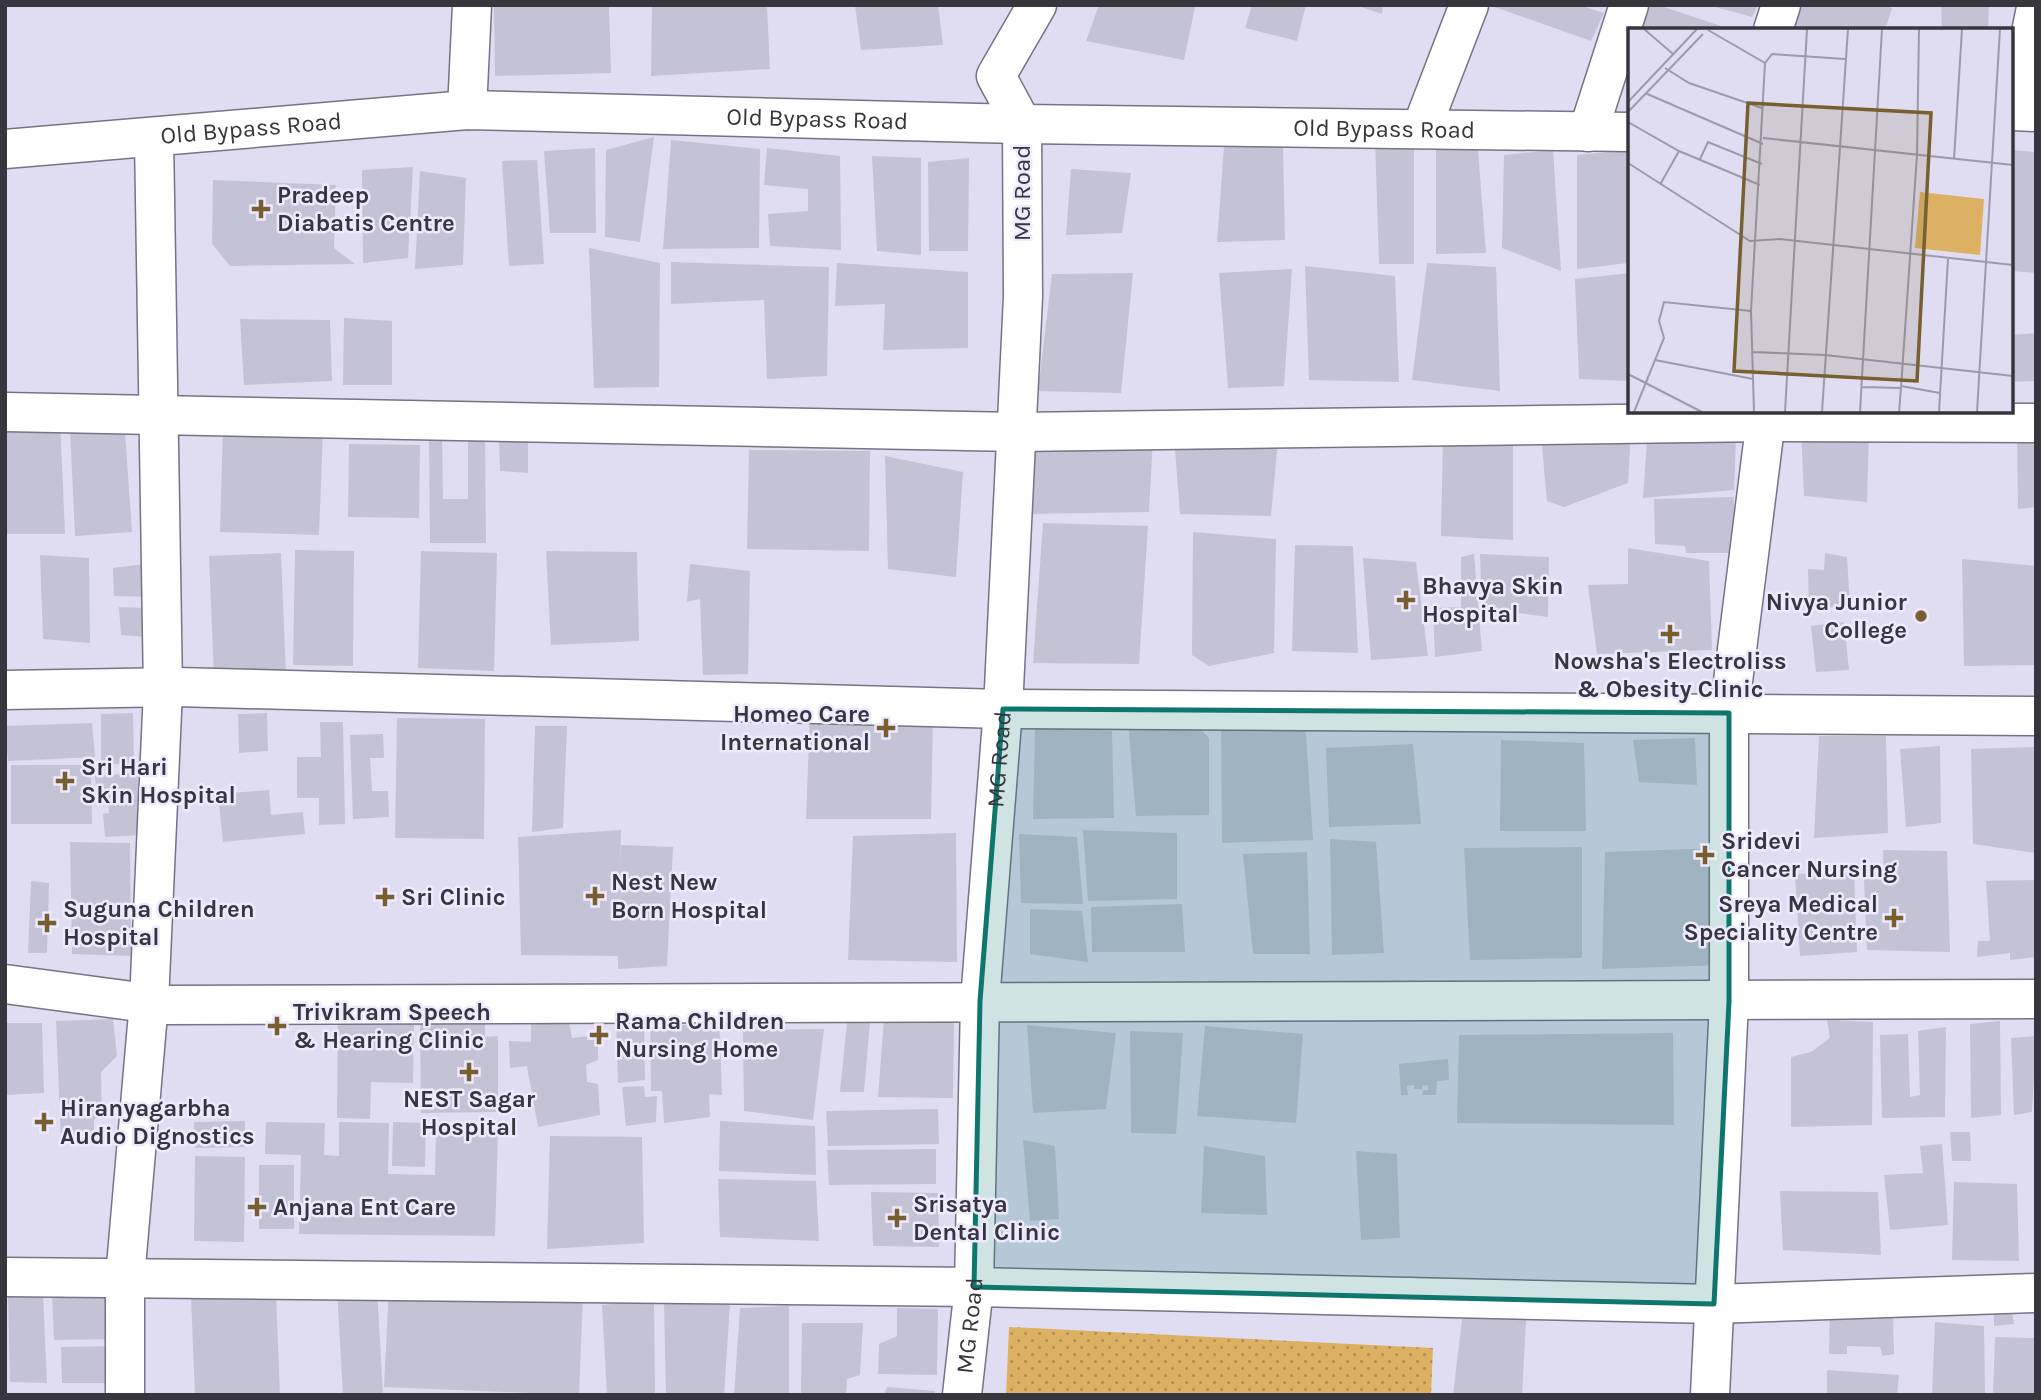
<svg xmlns="http://www.w3.org/2000/svg" width="2041" height="1400" font-family="Karla,sans-serif">
	<defs>
		<pattern id="park-dots" width="8" height="8" patternUnits="userSpaceOnUse" patternTransform="scale(1.75)"><rect width="8" height="8" fill="#dcb163"/><path d="M2 2h.1M6 6h.1" fill="none" stroke="#b39153" stroke-width="1.8" stroke-linecap="round"/></pattern>
	</defs>
	<rect width="100%" height="100%" fill="#e0ddf2"/>
	<polygon fill="url(#park-dots)" points="1009,1327 1433,1348 1431,1395 1006,1395"/>
	<g fill="#c4c2d5">
		<polygon points="494,5 609,5 611,73 495,76"/>
		<polygon points="652,5 767,5 770,69 651,76"/>
		<polygon points="855,5 938,5 943,45 861,50"/>
		<polygon points="1099,5 1195,7 1184,60 1086,41"/>
		<polygon points="1252,5 1306,5 1297,41 1245,28"/>
		<polygon points="1355,5 1383,5 1382,14"/>
		<polygon points="1489,5 1579,5 1604,13 1591,41"/>
		<polygon points="1647,5 1658,5 1733,30 1639,30"/>
		<polygon points="1708,5 1758,5 1752,17"/>
		<polygon points="1788,5 1883,5 1892,8 1885,30 1780,30"/>
		<polygon points="1941,5 1989,5 1988,30 1942,30"/>
		<polygon points="654,137 640,242 605,237 606,150"/>
		<polygon points="1375,139 1414,139 1414,264 1379,264"/>
		<polygon points="671,140 760,149 759,248 663,249"/>
		<polygon points="1436,143 1478,150 1486,253 1436,254"/>
		<polygon points="1283,146 1285,240 1217,242 1224,147"/>
		<polygon points="595,148 596,233 550,233 544,151"/>
		<polygon points="767,148 840,156 841,250 770,246 768,214 808,211 808,189 764,185"/>
		<polygon points="1553,150 1561,271 1502,248 1504,155"/>
		<polygon points="1630,150 1628,263 1577,269 1577,155"/>
		<polygon points="2011,150 2036,152 2036,273 2011,271"/>
		<polygon points="872,156 921,158 921,255 877,251"/>
		<polygon points="969,158 968,251 929,251 928,162"/>
		<polygon points="537,160 544,264 509,266 502,161"/>
		<polygon points="413,167 408,258 363,263 362,170"/>
		<polygon points="1071,169 1131,173 1122,233 1066,235"/>
		<polygon points="420,171 466,178 463,265 415,269"/>
		<polygon points="213,180 336,185 334,248 355,264 230,266 212,244"/>
		<polygon points="589,248 660,263 659,387 594,388"/>
		<polygon points="671,262 829,267 827,376 767,379 764,300 671,304"/>
		<polygon points="837,263 968,272 968,348 883,350 885,304 835,306"/>
		<polygon points="1427,263 1496,267 1500,391 1412,380"/>
		<polygon points="1305,266 1395,276 1399,382 1309,380"/>
		<polygon points="1292,269 1284,386 1228,388 1219,273"/>
		<polygon points="1133,273 1121,393 1038,391 1052,274"/>
		<polygon points="1630,273 1630,381 1579,379 1575,279"/>
		<polygon points="344,318 392,321 392,385 343,385"/>
		<polygon points="240,319 330,320 332,381 244,385"/>
		<polygon points="2036,333 2036,381 2012,382 2011,335"/>
		<polygon points="5,419 60,419 65,534 5,534"/>
		<polygon points="223,427 323,431 319,535 220,532"/>
		<polygon points="70,429 125,432 132,532 75,536"/>
		<polygon points="1801,431 1869,431 1867,502 1804,496"/>
		<polygon points="2017,431 2036,431 2036,507 2018,509"/>
		<polygon points="468,434 485,434 486,543 430,543 429,436 442,436 443,499 468,499"/>
		<polygon points="1631,434 1628,483 1564,507 1547,501 1541,436"/>
		<polygon points="499,435 528,439 528,473 500,471"/>
		<polygon points="1033,436 1153,438 1149,512 1026,514"/>
		<polygon points="1174,436 1278,441 1271,516 1180,514"/>
		<polygon points="1443,436 1513,436 1513,540 1441,536"/>
		<polygon points="1736,438 1734,490 1643,498 1647,441"/>
		<polygon points="349,444 420,445 419,518 348,517"/>
		<polygon points="749,450 870,451 869,551 747,549"/>
		<polygon points="885,456 963,472 956,577 888,569"/>
		<polygon points="1734,497 1734,553 1686,553 1685,546 1655,544 1654,499"/>
		<polygon points="1043,523 1148,526 1139,664 1033,663"/>
		<polygon points="1193,532 1276,539 1274,653 1209,666 1192,655"/>
		<polygon points="1295,545 1353,546 1358,653 1292,651"/>
		<polygon points="1628,548 1709,561 1712,650 1597,654 1588,585 1628,584"/>
		<polygon points="295,550 354,551 353,666 293,665"/>
		<polygon points="421,551 497,553 494,671 418,668"/>
		<polygon points="546,551 637,552 639,641 551,645"/>
		<polygon points="281,553 286,675 214,678 209,556"/>
		<polygon points="1825,553 1847,557 1850,605 1809,609 1808,569 1824,570"/>
		<polygon points="1474,554 1482,651 1435,657 1433,608 1461,607 1461,557"/>
		<polygon points="1480,554 1549,557 1548,617 1482,608"/>
		<polygon points="40,555 89,558 90,643 43,639"/>
		<polygon points="1363,558 1416,562 1428,656 1371,660"/>
		<polygon points="1962,559 2036,566 2036,665 1964,666"/>
		<polygon points="153,563 157,597 114,596 113,568"/>
		<polygon points="690,564 750,571 748,674 703,675 700,599 687,602"/>
		<polygon points="119,607 146,608 147,637 121,635"/>
		<polygon points="1844,622 1849,670 1816,672 1811,626"/>
		<polygon points="133,713 134,765 101,763 101,714"/>
		<polygon points="267,713 268,751 239,753 238,714"/>
		<polygon points="810,714 933,717 931,819 806,819"/>
		<polygon points="397,718 485,719 484,839 395,838"/>
		<polygon points="1221,719 1305,719 1313,840 1222,843"/>
		<polygon points="1192,721 1209,738 1209,815 1136,816 1128,722"/>
		<polygon points="320,722 343,722 345,824 319,825 319,798 297,798 297,757 321,757"/>
		<polygon points="92,723 95,757 8,761 5,726"/>
		<polygon points="535,726 567,726 563,828 532,832"/>
		<polygon points="1035,727 1112,731 1114,818 1033,819"/>
		<polygon points="383,734 384,758 370,758 372,791 388,791 389,817 353,819 350,735"/>
		<polygon points="1819,736 1886,736 1888,833 1814,838"/>
		<polygon points="1695,738 1697,785 1639,782 1633,740"/>
		<polygon points="1501,740 1584,743 1586,831 1500,831"/>
		<polygon points="1413,744 1421,824 1329,827 1326,748"/>
		<polygon points="1940,746 1941,823 1906,827 1900,749"/>
		<polygon points="2036,747 2036,853 1973,844 1971,749"/>
		<polygon points="11,765 91,765 92,824 11,824"/>
		<polygon points="137,773 145,835 105,837 103,814 109,813 108,800 97,800 95,776"/>
		<polygon points="269,790 271,815 303,812 305,834 223,842 218,794"/>
		<polygon points="621,830 620,868 621,845 673,847 667,966 618,969 618,956 521,955 518,837"/>
		<polygon points="1083,830 1177,833 1177,899 1088,901"/>
		<polygon points="956,833 957,962 848,960 853,836"/>
		<polygon points="1019,834 1077,837 1083,904 1021,903"/>
		<polygon points="1330,839 1376,842 1384,953 1332,955"/>
		<polygon points="70,842 130,843 131,956 72,954"/>
		<polygon points="1582,847 1582,958 1470,960 1464,848"/>
		<polygon points="1717,848 1723,965 1602,969 1605,852"/>
		<polygon points="1883,850 1947,851 1950,952 1867,950 1864,879 1884,879"/>
		<polygon points="1307,852 1310,954 1253,954 1243,854"/>
		<polygon points="1854,872 1857,952 1800,956 1795,874"/>
		<polygon points="2036,880 2036,957 2010,960 2010,953 1977,957 1978,941 1990,941 1986,881"/>
		<polygon points="31,881 49,883 47,953 28,953"/>
		<polygon points="1182,904 1185,952 1092,952 1091,907"/>
		<polygon points="1030,909 1082,911 1088,962 1030,954"/>
		<polygon points="650,1011 679,1011 682,1025 696,1025 698,1012 719,1018 722,1095 709,1094 710,1117 664,1123 662,1091 651,1091"/>
		<polygon points="871,1011 864,1092 840,1092 848,1012"/>
		<polygon points="568,1016 572,1038 598,1035 598,1060 586,1065 587,1082 598,1084 600,1115 538,1127 527,1066 510,1068 509,1041 531,1042 531,1021"/>
		<polygon points="338,1017 414,1019 413,1083 371,1082 370,1119 337,1118"/>
		<polygon points="884,1018 954,1019 953,1098 878,1097"/>
		<polygon points="113,1019 117,1056 101,1072 102,1116 94,1119 94,1134 79,1134 79,1142 61,1142 56,1021"/>
		<polygon points="644,1019 645,1080 618,1083 616,1021"/>
		<polygon points="1827,1020 1873,1022 1872,1125 1791,1127 1791,1057 1811,1052 1830,1038"/>
		<polygon points="485,1021 485,1037 498,1036 498,1112 421,1113 420,1022"/>
		<polygon points="2000,1021 2001,1115 1971,1118 1970,1024"/>
		<polygon points="5,1023 42,1023 44,1093 5,1095"/>
		<polygon points="1027,1025 1116,1033 1106,1109 1033,1113"/>
		<polygon points="1205,1026 1303,1034 1296,1123 1197,1116"/>
		<polygon points="1946,1027 1945,1117 1882,1118 1880,1035 1908,1034 1910,1097 1920,1095 1918,1031"/>
		<polygon points="824,1029 813,1120 744,1111 743,1030"/>
		<polygon points="1130,1031 1183,1033 1176,1134 1131,1133"/>
		<polygon points="1673,1033 1674,1125 1457,1123 1459,1035"/>
		<polygon points="2036,1036 2032,1112 2014,1115 2011,1038"/>
		<polygon points="1448,1059 1449,1080 1437,1081 1436,1095 1422,1095 1423,1091 1428,1090 1428,1085 1422,1086 1422,1089 1414,1089 1414,1085 1407,1086 1408,1095 1401,1095 1399,1064"/>
		<polygon points="644,1086 645,1097 657,1096 656,1122 626,1126 622,1087"/>
		<polygon points="938,1109 939,1144 828,1146 826,1111"/>
		<polygon points="245,1121 245,1147 195,1148 194,1122"/>
		<polygon points="720,1121 815,1126 816,1175 719,1171"/>
		<polygon points="266,1122 325,1123 324,1155 339,1156 339,1122 389,1123 388,1174 435,1175 436,1129 498,1131 495,1236 299,1234 301,1155 265,1154"/>
		<polygon points="393,1122 426,1123 425,1167 392,1166"/>
		<polygon points="1950,1132 1970,1132 1971,1161 1952,1161"/>
		<polygon points="550,1136 642,1137 644,1243 547,1249"/>
		<polygon points="1023,1140 1055,1146 1059,1219 1030,1221"/>
		<polygon points="1942,1144 1948,1225 1890,1230 1884,1175 1923,1173 1920,1146"/>
		<polygon points="1204,1146 1265,1156 1267,1215 1201,1213"/>
		<polygon points="936,1149 936,1184 829,1185 827,1150"/>
		<polygon points="1356,1151 1397,1154 1400,1238 1361,1240"/>
		<polygon points="195,1156 245,1157 244,1242 194,1241"/>
		<rect x="259" y="1165" width="35" height="64"/>
		<polygon points="718,1179 816,1181 819,1241 720,1237"/>
		<polygon points="1954,1182 2017,1184 2019,1261 1952,1260"/>
		<polygon points="1780,1191 1878,1192 1881,1255 1783,1250"/>
		<polygon points="871,1192 938,1193 939,1247 873,1246"/>
		<polygon points="389,1287 583,1295 579,1395 384,1387"/>
		<polygon points="377,1288 383,1395 343,1395 337,1290"/>
		<polygon points="43,1292 47,1383 10,1382 8,1294"/>
		<polygon points="276,1294 280,1395 195,1395 191,1297"/>
		<polygon points="52,1295 112,1298 117,1339 54,1340"/>
		<polygon points="654,1300 655,1395 607,1395 602,1305"/>
		<polygon points="664,1302 730,1304 724,1395 666,1395"/>
		<polygon points="789,1306 789,1395 734,1395 740,1308"/>
		<polygon points="1830,1307 1893,1315 1894,1354 1883,1356 1880,1347 1847,1346 1847,1354 1829,1354"/>
		<polygon points="897,1308 938,1309 937,1375 878,1374 879,1344 897,1336"/>
		<polygon points="1463,1312 1526,1320 1522,1395 1453,1395"/>
		<polygon points="2012,1312 2014,1324 1994,1326 1994,1314"/>
		<polygon points="1935,1322 1984,1326 1985,1395 1932,1395"/>
		<polygon points="802,1323 863,1323 860,1375 847,1379 846,1395 801,1395"/>
		<polygon points="1995,1337 2036,1338 2036,1395 1993,1395"/>
		<polygon points="114,1346 117,1383 62,1383 61,1347"/>
		<polygon points="1827,1370 1899,1375 1897,1395 1827,1395"/>
		<polygon points="887,1387 935,1391 935,1395 884,1395"/>
	</g>
	<g fill="none" stroke-linecap="round" stroke-linejoin="round">
		<g stroke="#757385" stroke-width="41">
			<g id="minor">
				<polyline points="1773,30 1781,5"/>
				<polyline points="467,110 472,5"/>
				<polyline points="2015,110 2036,8"/>
				<polyline points="1422,127 1469,5"/>
				<polyline points="1588,132 1629,5"/>
				<polyline points="5,412 1016,432 1766,422 2036,423"/>
				<polyline points="5,690 176,687 1003,709 2036,716"/>
				<polyline points="5,984 162,1005 2036,999"/>
				<polyline points="5,1277 974,1287 1714,1304 2036,1293"/>
				<polyline points="125,1395 125,1278 149,1002 163,690 154,137"/>
				<path id="s1" d="M962 1395 974 1287 980 1001 1003 709 1023 297 1022 124 996 76 1037 5"/>
				<polyline points="1710,1395 1729,1002 1729,713 1767,411"/>
			</g>
		</g>
		<g stroke="#757385" stroke-width="41">
			<g id="major">
				<polyline points="2011,111 2036,112"/>
				<path id="s2" d="M5 149 467 110 1022 124 1630 132"/>
			</g>
		</g>
		<use href="#minor" stroke="#fff" stroke-width="38"/>
		<use href="#major" stroke="#fff" stroke-width="38"/>
	</g>
	<path fill="#0f766e" fill-opacity="0.2" stroke="#0f766e" stroke-width="5" stroke-linejoin="round" d="M1003 709 1729 713V1002L1714 1304 974 1287 980 1001Z"/>
	<g fill="#785f30" stroke="#edeaff" stroke-width="2.5">
		<path d="M257.5 198.5h7v7h7v7h-7v7h-7v-7h-7v-7h7z"/>
		<path d="M1402.5 589.5h7v7h7v7h-7v7h-7v-7h-7v-7h7z"/>
		<circle cx="1921" cy="616" r="7"/>
		<path d="M1666.5 623.5h7v7h7v7h-7v7h-7v-7h-7v-7h7z"/>
		<path d="M882.5 717.5h7v7h7v7h-7v7h-7v-7h-7v-7h7z"/>
		<path d="M61.5 770.5h7v7h7v7h-7v7h-7v-7h-7v-7h7z"/>
		<path d="M1701.5 844.5h7v7h7v7h-7v7h-7v-7h-7v-7h7z"/>
		<path d="M591.5 885.5h7v7h7v7h-7v7h-7v-7h-7v-7h7z"/>
		<path d="M381.5 886.5h7v7h7v7h-7v7h-7v-7h-7v-7h7z"/>
		<path d="M1890.5 907.5h7v7h7v7h-7v7h-7v-7h-7v-7h7z"/>
		<path d="M43.5 912.5h7v7h7v7h-7v7h-7v-7h-7v-7h7z"/>
		<path d="M273.5 1015.5h7v7h7v7h-7v7h-7v-7h-7v-7h7z"/>
		<path d="M595.5 1024.5h7v7h7v7h-7v7h-7v-7h-7v-7h7z"/>
		<path d="M465.5 1061.5h7v7h7v7h-7v7h-7v-7h-7v-7h7z"/>
		<path d="M40.5 1111.5h7v7h7v7h-7v7h-7v-7h-7v-7h7z"/>
		<path d="M253.5 1196.5h7v7h7v7h-7v7h-7v-7h-7v-7h7z"/>
		<path d="M893.5 1207.5h7v7h7v7h-7v7h-7v-7h-7v-7h7z"/>
	</g>
	<g text-anchor="middle" dominant-baseline="central" stroke-width="5" stroke-linejoin="round" paint-order="stroke">
		<g font-size="24" fill="#37353d" stroke="#edeaff">
			<text stroke="none"><textPath href="#s2" startOffset="814">Old Bypass Road</textPath></text>
			<text stroke="none"><textPath href="#s2" startOffset="1381">Old Bypass Road</textPath></text>
			<text stroke="none"><textPath href="#s2" startOffset="247">Old Bypass Road</textPath></text>
			<text transform="translate(1022 193) rotate(-90)">MG Road</text>
			<text stroke="none"><textPath href="#s1" startOffset="637">MG Road</textPath></text>
			<text stroke="none"><textPath href="#s1" startOffset="70">MG Road</textPath></text>
		</g>
		<g font-size="24" font-weight="bold" fill="#37353d" stroke="#edeaff" text-anchor="start">
			<text x="277" y="195">Pradeep<tspan x="277" dy="28">Diabatis Centre</tspan></text>
			<text x="1422" y="586">Bhavya Skin<tspan x="1422" dy="28">Hospital</tspan></text>
			<text x="1907" y="602" text-anchor="end">Nivya Junior<tspan x="1907" dy="28">College</tspan></text>
			<text x="1670" y="661" text-anchor="middle">Nowsha's Electroliss<tspan x="1670" dy="28">&amp; Obesity Clinic</tspan></text>
			<text x="870" y="714" text-anchor="end">Homeo Care<tspan x="870" dy="28">International</tspan></text>
			<text x="81" y="767">Sri Hari<tspan x="81" dy="28">Skin Hospital</tspan></text>
			<text x="1721" y="841">Sridevi<tspan x="1721" dy="28">Cancer Nursing</tspan></text>
			<text x="611" y="882">Nest New<tspan x="611" dy="28">Born Hospital</tspan></text>
			<text x="401" y="897">Sri Clinic</text>
			<text x="1878" y="904" text-anchor="end">Sreya Medical<tspan x="1878" dy="28">Speciality Centre</tspan></text>
			<text x="63" y="909">Suguna Children<tspan x="63" dy="28">Hospital</tspan></text>
			<text x="293" y="1012">Trivikram Speech<tspan x="293" dy="28">&amp; Hearing Clinic</tspan></text>
			<text x="615" y="1021">Rama Children<tspan x="615" dy="28">Nursing Home</tspan></text>
			<text x="469" y="1099" text-anchor="middle">NEST Sagar<tspan x="469" dy="28">Hospital</tspan></text>
			<text x="60" y="1108">Hiranyagarbha<tspan x="60" dy="28">Audio Dignostics</tspan></text>
			<text x="913" y="1204">Srisatya<tspan x="913" dy="28">Dental Clinic</tspan></text>
			<text x="273" y="1207">Anjana Ent Care</text>
		</g>
	</g>
	<g transform="translate(1628 28)">
		<rect width="385" height="385" fill="#e0ddf2"/>
		<path d="M292 164 356 171 352 227 287 220Z" fill="#dcb163"/>
		<path fill="none" stroke="#9c9aaa" stroke-width="2" d="M16 1 45 26M80 2 137 35 123 283 126 384M137 35 144 26 217 31M37 40 61 55 134 80M17 65 135 116M0 74 69 1M0 84 75 6M0 94 51 123 132 157M135 110 385 137M72 131 80 114 134 136M326 131 334 1M0 135 122 213 152 211 385 237M33 155 51 123M125 324 197 327 385 348M27 332 125 351M0 346 74 384M273 358 312 365M234 359 273 360 289 127 291 1M6 384 36 310 31 293 36 274 123 283M157 384 179 1M194 384 220 1M232 384 254 1M271 384 273 360M311 384 320 231M349 384 372 1"/>
		<path fill="#785f30" fill-opacity="0.15" stroke="#785f30" stroke-width="3.5" d="M120 75 303 85 289 353 106 343Z"/>
		<rect width="385" height="385" fill="none" stroke="#37353d" stroke-width="3.5"/>
	</g>
	<rect width="2041" height="1400" fill="none" stroke="#37353d" stroke-width="14"/>
</svg>
